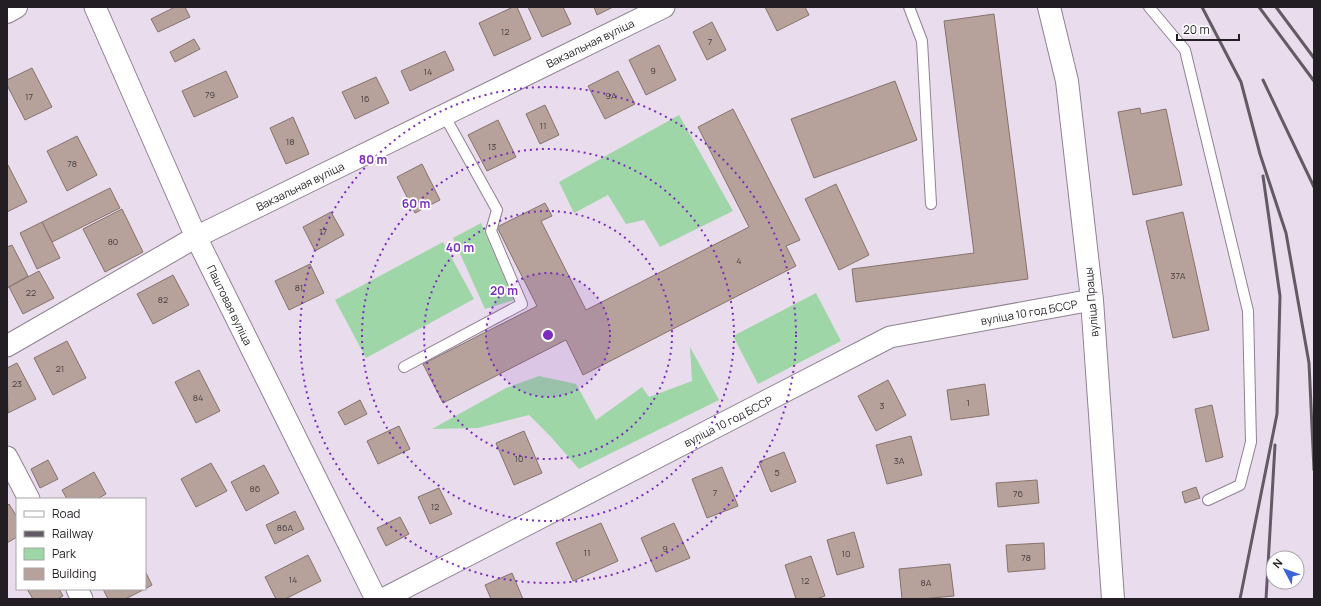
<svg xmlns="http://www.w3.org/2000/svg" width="1321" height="606" font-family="Manrope,sans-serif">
	<rect width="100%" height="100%" fill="#e9dcec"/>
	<g fill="#9fd6a8">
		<polygon points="679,115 733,211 660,247 644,220 626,224 608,195 574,213 559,182"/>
		<polygon points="481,223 514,300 485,309 453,238"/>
		<polygon points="443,242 474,299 366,358 335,300"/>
		<polygon points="816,293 841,341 758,384 733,336"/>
		<polygon points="690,347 719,400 579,469 551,437 529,415 478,428 432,429 506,388 539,376 576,384 596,420 642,387 649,397 692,381"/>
	</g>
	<g fill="#b6a19b" stroke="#86736d">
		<polygon points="175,7 185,7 190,17 158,32 151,19"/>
		<polygon points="513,7 517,7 531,39 494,56 479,23"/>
		<polygon points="528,7 563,7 571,24 542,37"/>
		<polygon points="594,7 613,7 597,15"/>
		<polygon points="765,7 805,7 809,15 777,31"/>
		<polygon points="994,14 1028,279 856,302 852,269 974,253 944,21"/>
		<polygon points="712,22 726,50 707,60 693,32"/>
		<polygon points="194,39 200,49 175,62 170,52"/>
		<polygon points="659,45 676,80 646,95 629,60"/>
		<polygon points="445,51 454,70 410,91 401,71"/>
		<polygon points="32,68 52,107 25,120 7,85 7,80"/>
		<polygon points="226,71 238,97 194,117 182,91"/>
		<polygon points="618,71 635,104 605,119 588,86"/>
		<polygon points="376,77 389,103 355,119 342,92"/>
		<polygon points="895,81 917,140 814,178 791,119"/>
		<polygon points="545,105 559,135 540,144 526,114"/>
		<polygon points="1140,108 1141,114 1166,109 1182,185 1133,195 1118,112"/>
		<polygon points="733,109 800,240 786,246 796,266 583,375 566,340 443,403 423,364 537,306 497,227 545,203 552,216 541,221 586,310 749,227 698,127"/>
		<polygon points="293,117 309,154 286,164 270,128"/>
		<polygon points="498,120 516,157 487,171 468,135"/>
		<polygon points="77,136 97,175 67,191 47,151"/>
		<polygon points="422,164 440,200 415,213 397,177"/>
		<polygon points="8,165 27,202 7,212 7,166"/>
		<polygon points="836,184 869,255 839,270 805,199"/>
		<polygon points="110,188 120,208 52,242 42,222"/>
		<polygon points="122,209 143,252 105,272 83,229"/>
		<polygon points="331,212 344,235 315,251 303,227"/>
		<polygon points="1183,212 1209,330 1173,338 1146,221"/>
		<polygon points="42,222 60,258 37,269 20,233"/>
		<polygon points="12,245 28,276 7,288 7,247"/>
		<polygon points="310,264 324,293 289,310 275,281"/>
		<polygon points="39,271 54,298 23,314 9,287"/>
		<polygon points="173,275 189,305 153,324 137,294"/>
		<polygon points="67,341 86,378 53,395 34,358"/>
		<polygon points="17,363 36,399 8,413 7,368"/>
		<polygon points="199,370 220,411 196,423 175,382"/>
		<polygon points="888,380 906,415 876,431 858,396"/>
		<polygon points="985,384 989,415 951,420 947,390"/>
		<polygon points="360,400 367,414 345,425 338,412"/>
		<polygon points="1212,405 1223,457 1206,462 1195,409"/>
		<polygon points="399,426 410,449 378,464 367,441"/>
		<polygon points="524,431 542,473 514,485 496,443"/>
		<polygon points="911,436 922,475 887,484 876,445"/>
		<polygon points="784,452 796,482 771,492 759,462"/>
		<polygon points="48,460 58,479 40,488 31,469"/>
		<polygon points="211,463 227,491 196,507 181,479"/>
		<polygon points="264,465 279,493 246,511 231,482"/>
		<polygon points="722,467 738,506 707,518 692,479"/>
		<polygon points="94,472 106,494 97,499 67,499 62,490"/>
		<polygon points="1037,480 1039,503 998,507 996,483"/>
		<polygon points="1196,487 1200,498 1185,503 1182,492"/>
		<polygon points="439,488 452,514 430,524 418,497"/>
		<polygon points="9,504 17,517 17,537 7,543 7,506"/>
		<polygon points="295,511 304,529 275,544 266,525"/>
		<polygon points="400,517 409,534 386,546 377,528"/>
		<polygon points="601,523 618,561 573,581 556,543"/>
		<polygon points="674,523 690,558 656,572 641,538"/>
		<polygon points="854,532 864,567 837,575 827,540"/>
		<polygon points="1044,543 1045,569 1008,572 1006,545"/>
		<polygon points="308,555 321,581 285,599 276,599 265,577"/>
		<polygon points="811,556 825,596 816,599 796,599 785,565"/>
		<polygon points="950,564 954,596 921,599 902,599 899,569"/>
		<polygon points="145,571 152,585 145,589"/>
		<polygon points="512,573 523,599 491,599 485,585"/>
		<polygon points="27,589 59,589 63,596 57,599 33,599"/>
		<polygon points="103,589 145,589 125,599 108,599"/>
	</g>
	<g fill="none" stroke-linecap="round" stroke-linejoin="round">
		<g stroke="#8f8291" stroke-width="12">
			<g id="lane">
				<polyline points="909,7 922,41 931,204"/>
				<polyline points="1149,7 1185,50 1248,311 1251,442 1240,485 1208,500"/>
				<polyline points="404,367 522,304 491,231 497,210 444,115"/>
			</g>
		</g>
		<g stroke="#8f8291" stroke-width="23">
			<g id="street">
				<polyline points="95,7 196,237 376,599"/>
				<polyline points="7,346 196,237 664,7"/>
				<polyline points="7,457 29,499"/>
				<polyline points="77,589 82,599"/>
				<polyline points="383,599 890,337 1092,300"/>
			</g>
		</g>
		<g stroke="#8f8291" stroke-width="24">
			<g id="secondary">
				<polyline points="1049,7 1067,81 1092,300 1113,599"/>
				<polyline points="7,12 16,7"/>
			</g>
		</g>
		<use href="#lane" stroke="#fff" stroke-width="10"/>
		<use href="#street" stroke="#fff" stroke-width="21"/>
		<use href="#secondary" stroke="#fff" stroke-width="22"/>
		<g stroke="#635b64" stroke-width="3">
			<polyline points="1202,7 1241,82 1260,154 1286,233 1309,363 1314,470"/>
			<polyline points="1259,7 1314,81"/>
			<polyline points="1276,7 1314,58"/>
			<polyline points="1263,80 1314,187"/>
			<polyline points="1240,599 1277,414 1280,296 1263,176"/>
			<polyline points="1266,599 1275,445"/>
		</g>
	</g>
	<circle cx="548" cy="335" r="62" fill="#7b2cbf" fill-opacity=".12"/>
	<g fill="none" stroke="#7b2cbf" stroke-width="2" stroke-dasharray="2 4">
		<circle cx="548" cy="335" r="62"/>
		<circle cx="548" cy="335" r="124"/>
		<circle cx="548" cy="335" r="186"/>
		<circle cx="548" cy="335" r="248"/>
	</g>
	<g text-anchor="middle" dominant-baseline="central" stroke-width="3.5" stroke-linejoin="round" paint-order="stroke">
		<g font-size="9" fill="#483f42">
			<text x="505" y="31">12</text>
			<text x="710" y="41">7</text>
			<text x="653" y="70">9</text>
			<text x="428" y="71">14</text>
			<text x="210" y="94">79</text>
			<text x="611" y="95">9А</text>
			<text x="29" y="96">17</text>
			<text x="365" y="98">16</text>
			<text x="543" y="125">11</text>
			<text x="290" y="141">18</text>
			<text x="492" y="146">13</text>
			<text x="72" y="163">78</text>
			<text x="323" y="231">17</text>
			<text x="113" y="241">80</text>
			<text x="739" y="260">4</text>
			<text x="1178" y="275">37А</text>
			<text x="299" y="287">81</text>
			<text x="31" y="292">22</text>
			<text x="163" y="299">82</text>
			<text x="60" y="368">21</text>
			<text x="17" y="383">23</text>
			<text x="198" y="397">84</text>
			<text x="968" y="402">1</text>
			<text x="882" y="405">3</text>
			<text x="519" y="458">10</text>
			<text x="899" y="460">3А</text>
			<text x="777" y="472">5</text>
			<text x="255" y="488">86</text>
			<text x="715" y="492">7</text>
			<text x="1018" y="493">76</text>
			<text x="435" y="506">12</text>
			<text x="285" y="527">86А</text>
			<text x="665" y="548">9</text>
			<text x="587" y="552">11</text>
			<text x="846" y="553">10</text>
			<text x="1026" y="557">78</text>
			<text x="293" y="579">14</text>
			<text x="805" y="580">12</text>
			<text x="926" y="582">8А</text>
		</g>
		<g font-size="11" fill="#231e24" stroke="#fff">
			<text transform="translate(590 43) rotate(-26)">Вакзальная вуліца</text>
			<text transform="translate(300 186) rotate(-26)">Вакзальная вуліца</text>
			<text transform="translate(1091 302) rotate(-95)">вуліца Працы</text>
			<text transform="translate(230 305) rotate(64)">Паштовая вуліца</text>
			<text transform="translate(1029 312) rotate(-10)">вуліца 10 год БССР</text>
			<text transform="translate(728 421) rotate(-27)">вуліца 10 год БССР</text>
		</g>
	</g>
	<circle cx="548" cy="335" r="6" fill="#7b2cbf" stroke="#fff" stroke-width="2"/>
	<g font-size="12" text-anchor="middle" font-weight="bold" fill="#7b2cbf" stroke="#fff" stroke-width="3.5" stroke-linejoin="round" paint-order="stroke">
		<text x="373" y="164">80 m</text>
		<text x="416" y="208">60 m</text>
		<text x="460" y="252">40 m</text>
		<text x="504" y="295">20 m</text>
	</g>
	<rect width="1321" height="606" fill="none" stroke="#231e24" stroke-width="16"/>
	<rect x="16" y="498" width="130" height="92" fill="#ffffff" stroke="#a7a5a7"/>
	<rect x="24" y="511" width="20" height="6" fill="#ffffff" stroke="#a7a5a7"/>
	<text x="52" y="518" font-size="12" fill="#231e24">Road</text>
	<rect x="24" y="531" width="20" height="6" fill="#635b64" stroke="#a7a5a7"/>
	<text x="52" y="538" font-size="12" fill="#231e24">Railway</text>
	<rect x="24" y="548" width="20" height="12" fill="#9fd6a8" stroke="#a7a5a7"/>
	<text x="52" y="558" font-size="12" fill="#231e24">Park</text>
	<rect x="24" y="568" width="20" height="12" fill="#b6a19b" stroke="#a7a5a7"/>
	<text x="52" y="578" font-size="12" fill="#231e24">Building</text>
	<g transform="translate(1285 570) rotate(311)"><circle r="19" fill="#ffffff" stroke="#a7a5a7"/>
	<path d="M0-3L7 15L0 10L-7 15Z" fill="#3a64d5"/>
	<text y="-6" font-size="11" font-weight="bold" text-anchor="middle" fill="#231e24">N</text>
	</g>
	<path d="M1177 34v6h62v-6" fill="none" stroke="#231e24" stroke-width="2"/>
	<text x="1183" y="34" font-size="12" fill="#231e24" stroke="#ffffff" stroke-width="3" paint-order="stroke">20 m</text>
</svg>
